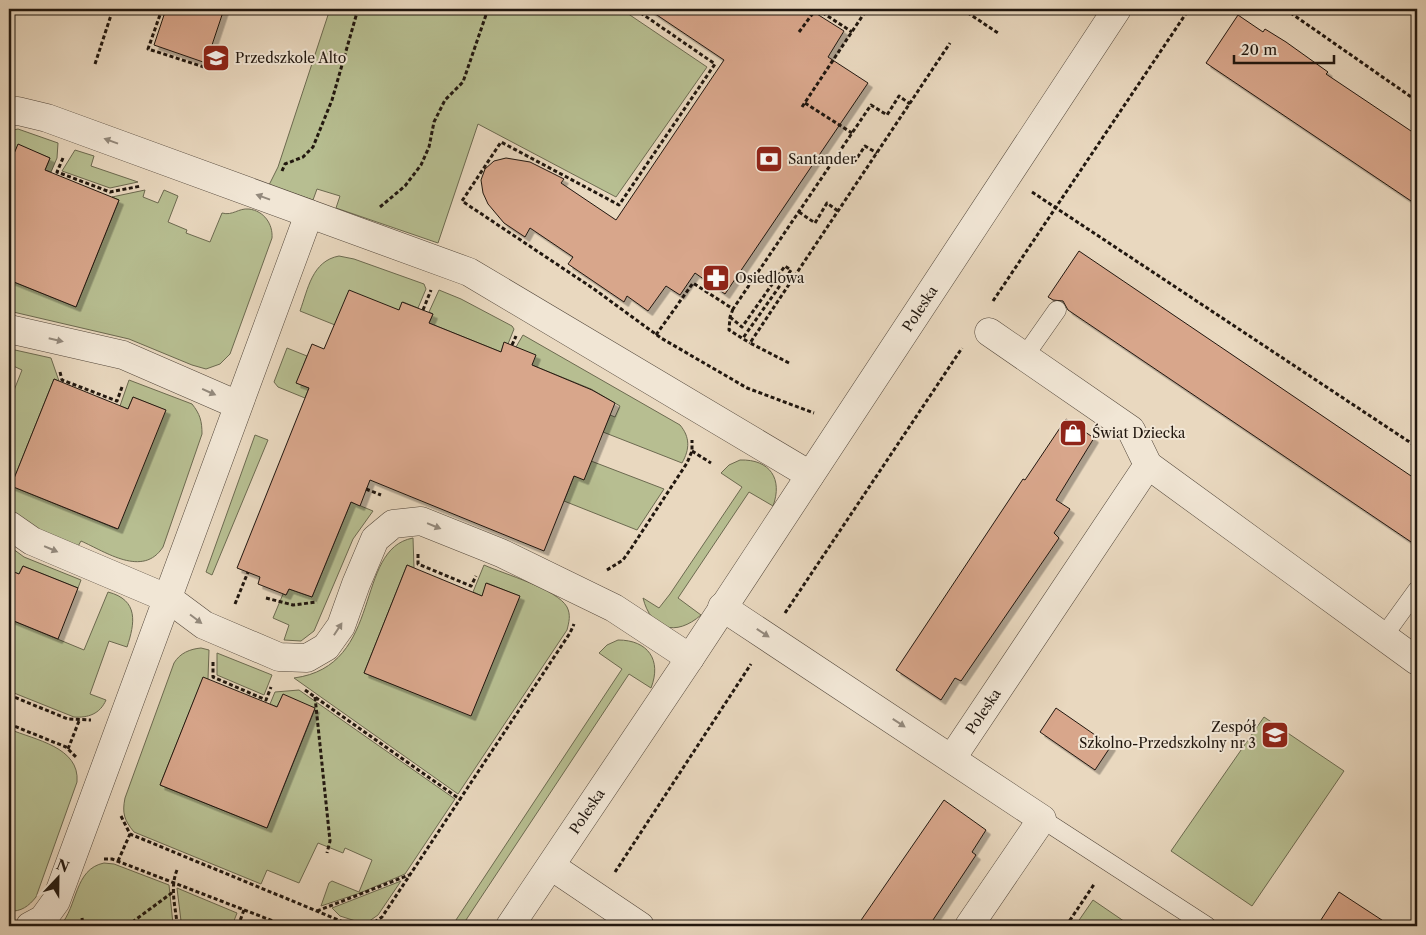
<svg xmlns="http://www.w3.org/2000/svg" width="1426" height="935" font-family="'Libre Caslon Text',serif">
	<defs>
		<filter id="shadow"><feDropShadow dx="4.5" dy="4.5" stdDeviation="0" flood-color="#0004"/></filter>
	</defs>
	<rect width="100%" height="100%" fill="#e9d8bf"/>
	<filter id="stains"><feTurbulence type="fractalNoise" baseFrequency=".004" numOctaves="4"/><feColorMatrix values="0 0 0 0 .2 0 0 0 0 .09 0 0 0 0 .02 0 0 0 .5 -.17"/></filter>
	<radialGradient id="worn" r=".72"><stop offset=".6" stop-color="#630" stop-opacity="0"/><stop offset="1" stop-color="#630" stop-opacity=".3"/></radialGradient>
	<g fill="#b7be91" stroke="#6c6a50">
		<polygon points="330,9 621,9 707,67 616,197 478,124 438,243 336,208 340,196 317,189 313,200 269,185 278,167"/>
		<polygon points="18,129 58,143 57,158 51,172 45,170 50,158 18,145 9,166 9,131"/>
		<polygon points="75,150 94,156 91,166 138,182 110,188 62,171"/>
		<path d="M145 190 143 197 158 203 164 190 178 196 168 222 187 230 186 233 210 242 222 213C233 216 238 208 249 209 264 211 273 224 272 238L230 354 220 364 206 369 192 365 129 339 9 311V280L76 307 119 200 112 197Z"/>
		<path d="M339 256 354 259 424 284 426 289 418 308 403 302 399 310 335 325 300 311C308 289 312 261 339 256Z"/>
		<polygon points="439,290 461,299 512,326 514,329 508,344 504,343 501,352 429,323 433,314 429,312"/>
		<path d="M523 335 680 425C690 437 690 449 682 463L603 432 610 415 615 417 620 406 591 389 532 365 516 347Z"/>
		<polygon points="287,348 307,356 297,383 309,388 305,398 278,387 274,382"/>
		<path d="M15 350 51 358 59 381 54 379 11 486 117 529 165 410 133 397 128 409 120 406 129 380 192 404C200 414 202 421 202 434L163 547C143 578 106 552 81 541L77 548 37 530 9 511V403L22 370 9 364V356Z"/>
		<polygon points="255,435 268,440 212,575 206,572"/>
		<path d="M740 460C770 459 783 479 773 506L749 492 678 598 701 615C676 637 651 630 643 598L659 608 670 594 742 487 721 473 729 465Z"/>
		<polygon points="591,461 664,489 637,530 564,501 574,476"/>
		<polygon points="351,502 373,511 353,539 314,631 301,641 284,640 289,625 273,618 283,594 286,595 289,589 312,597"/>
		<path d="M413 538 414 568 407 565 364 673 471 715 519 596 487 583 482 596 473 592 484 565C504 574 557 589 567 607 571 615 569 622 567 630L458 794 294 678C385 666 353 549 413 538Z"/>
		<polygon points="9,546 24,557 81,580 78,588 23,566 19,574 9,570"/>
		<path d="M108 592C139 600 135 623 127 647L109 641 90 694 106 700C100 714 88 718 74 717L9 691V619L84 650Z"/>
		<path d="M618 640C648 640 662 660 651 688L629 674 462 926H452L622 669 599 653 607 645Z"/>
		<path d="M201 648 209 650 208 679 203 678 160 785 267 828 315 709 283 695 277 707 270 704 275 692 299 690 455 799 405 874 360 893 321 906 329 883 332 881 359 892 372 860 345 848 343 853 318 843 299 883 267 870 261 884 134 832C124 820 122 813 125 798L174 663C180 653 190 649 201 648Z"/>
		<polygon points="217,653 272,675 264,695 217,675"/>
		<polygon points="1264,717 1344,771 1252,906 1171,851"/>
		<path d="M9 729C35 740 80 747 77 782L36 897C29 906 21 912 9 911V758L12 749 9 748Z"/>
		<path d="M104 863 114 864 169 885 173 924 167 922 165 926H60C78 906 74 869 104 863Z"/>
		<polygon points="401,881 378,915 365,924 340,916 332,908"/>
		<polygon points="177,888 237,913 232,926 194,926 181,921"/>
		<polygon points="1093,900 1131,926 1075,926"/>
	</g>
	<g fill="#d8a68b" stroke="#21170f" filter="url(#shadow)">
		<polygon points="166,9 224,9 206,63 154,45"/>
		<polygon points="648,9 809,9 844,31 828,57 868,83 725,294 695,273 680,295 666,286 648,311 627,296 624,302 568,264 573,257 530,228 525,237 504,223 488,204 483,193 481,180 485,169 494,161 506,158 530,162 564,179 561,183 616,220 724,60"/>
		<polygon points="1238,15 1263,32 1265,29 1286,42 1328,72 1326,74 1417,135 1417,205 1206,63"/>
		<polygon points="18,144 50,158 45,170 119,200 76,307 9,280 9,166"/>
		<polygon points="1079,251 1417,480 1417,546 1068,310 1063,301 1053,300 1048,297"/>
		<polygon points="349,290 399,310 402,302 433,314 429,323 501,352 504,342 536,355 532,365 592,390 615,403 584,480 574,476 544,551 370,480 360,506 351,502 312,597 289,589 286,595 258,584 260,577 237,568 309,388 296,383 312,344 324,349"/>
		<polygon points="54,379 128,409 133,397 166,410 118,529 11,486"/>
		<polygon points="1066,419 1094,438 1056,500 1070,509 1054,533 1059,538 961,681 955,678 941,700 896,670 1023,479 1025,480"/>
		<polygon points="407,565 482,596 486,583 520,596 471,716 364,673"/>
		<polygon points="23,566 78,588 58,639 9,619 9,570 19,574"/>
		<polygon points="203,677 277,707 283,694 315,708 267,828 160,785"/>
		<polygon points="1056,708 1111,746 1095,770 1040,732"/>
		<polygon points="944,800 986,830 972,852 976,855 929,926 857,926"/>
		<polygon points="1339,892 1391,926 1317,926"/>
	</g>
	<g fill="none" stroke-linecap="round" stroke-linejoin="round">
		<g stroke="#53473b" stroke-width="19">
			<g id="service">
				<polyline points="1024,357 1057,310"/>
				<polyline points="1383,637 1417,590"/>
				<polyline points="1042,819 1207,926"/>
			</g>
		</g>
		<g stroke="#53473b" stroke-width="29">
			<g id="minor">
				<polyline points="9,112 18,111 47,118 469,272 810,475"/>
				<polyline points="9,329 123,355 238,405"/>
				<polyline points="989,332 1131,430 1148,465 1417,661"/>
				<polyline points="9,525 32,541 169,599 204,625 279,657 307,658 326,647 341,626 356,584 375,539 393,524 421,521 501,553 614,608 690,658"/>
				<polyline points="722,607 1042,819 969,926"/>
				<path id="s1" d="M952 758 1148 465"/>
				<polyline points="551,866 640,926"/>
				<polyline points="30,926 43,919 56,901 309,214"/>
				<path id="s2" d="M510 926 690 658 1117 9"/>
			</g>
		</g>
		<g stroke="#21170f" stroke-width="3" stroke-dasharray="4 2.5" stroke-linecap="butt">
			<polyline points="162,9 148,49 204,67"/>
			<polyline points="635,9 715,64 619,205 501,142 462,201 594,289 661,338 747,388 814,413"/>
			<polyline points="817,9 852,32"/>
			<polyline points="962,9 998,33"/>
			<polyline points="1285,9 1417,101"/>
			<polyline points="799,32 816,9"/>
			<polyline points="95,64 113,9"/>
			<polyline points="805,103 852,133"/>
			<polyline points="802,107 867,9"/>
			<polyline points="838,154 853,164 865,146 877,153"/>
			<polyline points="63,158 57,172 110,192 141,186"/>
			<polyline points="282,171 285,164 303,157 313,147 332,100 358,9"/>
			<polyline points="1032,192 1417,447"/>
			<polyline points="380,207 405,186 421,165 429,147 434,122 445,100 463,82 488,9"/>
			<polyline points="799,212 815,223 827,203 838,211"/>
			<polyline points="993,301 1189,9"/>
			<polyline points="733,309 730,317 729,330 750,343"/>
			<polyline points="423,310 431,290"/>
			<polyline points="730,317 742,327 785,266 791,270 743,338"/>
			<polyline points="656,335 693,283 733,309 871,105 887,115 899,96 910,104"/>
			<polyline points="512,345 516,336"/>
			<polyline points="789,363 750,343 950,43"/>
			<polyline points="60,372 62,380 117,401 122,387"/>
			<polyline points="692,451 711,463"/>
			<polyline points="366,489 381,495"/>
			<polyline points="418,554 418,564 471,586 476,576"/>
			<polyline points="607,570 623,560 632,547 687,463 692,451 692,440"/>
			<polyline points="266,598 293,605 317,602"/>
			<polyline points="235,604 248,572"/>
			<polyline points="785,613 962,348"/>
			<polyline points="213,662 213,677 266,700 271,687"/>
			<polyline points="305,690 461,800"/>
			<polyline points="9,695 68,719 91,720"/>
			<polyline points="315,697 330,841 327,853"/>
			<polyline points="9,724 66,747 77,758"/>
			<polyline points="68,749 79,721"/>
			<polyline points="121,816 130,834 353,926"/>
			<polyline points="104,859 112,859 286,926"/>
			<polyline points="118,861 130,834"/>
			<path d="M177 870C170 887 175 905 177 923L186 926"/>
			<polyline points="615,872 751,664"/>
			<polyline points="317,911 409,875"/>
			<polyline points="82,918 83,926"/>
			<polyline points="127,926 173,892"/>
			<polyline points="238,926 244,910"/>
			<polyline points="369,926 382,917 570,633 574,624"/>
			<polyline points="1066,926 1095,883"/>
		</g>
		<use href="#service" stroke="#f1e6d5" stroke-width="18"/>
		<use href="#minor" stroke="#f1e6d5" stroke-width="28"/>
	</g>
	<defs><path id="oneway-solid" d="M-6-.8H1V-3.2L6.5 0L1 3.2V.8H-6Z" transform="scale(1.25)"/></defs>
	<g fill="#93897c">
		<use href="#oneway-solid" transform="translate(111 141) rotate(-160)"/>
		<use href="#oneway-solid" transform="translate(263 197) rotate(-160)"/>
		<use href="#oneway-solid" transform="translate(56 340) rotate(13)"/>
		<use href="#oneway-solid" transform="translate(209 392) rotate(24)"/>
		<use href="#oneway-solid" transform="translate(434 526) rotate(22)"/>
		<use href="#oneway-solid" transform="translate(51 549) rotate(23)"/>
		<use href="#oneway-solid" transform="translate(196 619) rotate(37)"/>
		<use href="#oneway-solid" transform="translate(338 629) rotate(-57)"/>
		<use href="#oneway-solid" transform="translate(763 633) rotate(33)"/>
		<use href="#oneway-solid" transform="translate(899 723) rotate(33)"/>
	</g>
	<defs>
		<g id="school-square" transform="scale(1.4375)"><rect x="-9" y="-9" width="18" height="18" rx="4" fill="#8f2418" stroke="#f1e6d5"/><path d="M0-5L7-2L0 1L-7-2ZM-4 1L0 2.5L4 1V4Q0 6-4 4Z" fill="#fff"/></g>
		<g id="bank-square" transform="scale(1.4375)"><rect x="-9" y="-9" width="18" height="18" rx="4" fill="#8f2418" stroke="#f1e6d5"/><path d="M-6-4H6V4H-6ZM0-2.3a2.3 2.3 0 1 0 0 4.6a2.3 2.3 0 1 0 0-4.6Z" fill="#fff"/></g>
		<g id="pharmacy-square" transform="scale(1.4375)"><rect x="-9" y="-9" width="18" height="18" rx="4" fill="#8f2418" stroke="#f1e6d5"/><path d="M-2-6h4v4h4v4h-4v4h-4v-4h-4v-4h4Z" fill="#fff"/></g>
		<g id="shop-square" transform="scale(1.4375)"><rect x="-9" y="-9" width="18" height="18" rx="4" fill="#8f2418" stroke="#f1e6d5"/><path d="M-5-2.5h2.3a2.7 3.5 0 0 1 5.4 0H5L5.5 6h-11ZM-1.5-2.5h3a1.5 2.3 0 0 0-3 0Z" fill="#fff"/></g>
	</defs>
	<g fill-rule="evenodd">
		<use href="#school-square" x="216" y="58"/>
		<use href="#bank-square" x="769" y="159"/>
		<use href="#pharmacy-square" x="716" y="278"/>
		<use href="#shop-square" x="1073" y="433"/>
		<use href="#school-square" x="1275" y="735"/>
	</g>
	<g text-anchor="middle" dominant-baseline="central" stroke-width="4" stroke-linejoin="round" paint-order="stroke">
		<g font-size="14" fill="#21170f" stroke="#f1e6d5" text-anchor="start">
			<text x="235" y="58">Przedszkole Alto</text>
			<text x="788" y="159">Santander</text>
			<text x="735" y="278">Osiedlowa</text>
			<text x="1092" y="433">Świat Dziecka</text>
			<text x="1256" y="727" text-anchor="end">Zespół<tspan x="1256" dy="16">Szkolno-Przedszkolny nr 3</tspan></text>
		</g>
		<g font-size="14" fill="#21170f" stroke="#f1e6d5">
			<text stroke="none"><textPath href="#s2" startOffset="741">Poleska</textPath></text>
			<text stroke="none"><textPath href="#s1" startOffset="56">Poleska</textPath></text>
			<text stroke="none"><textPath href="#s2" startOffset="138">Poleska</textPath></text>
		</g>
	</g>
	<rect width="1426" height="935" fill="none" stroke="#e9d8bf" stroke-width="30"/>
	<rect x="10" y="10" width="1406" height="915" fill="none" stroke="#21170f" stroke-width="2.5"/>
	<rect x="15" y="15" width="1396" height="905" fill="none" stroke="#21170f"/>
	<g transform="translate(58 878) rotate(22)" stroke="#f1e6d5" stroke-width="4" paint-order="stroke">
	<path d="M0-4L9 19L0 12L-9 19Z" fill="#21170f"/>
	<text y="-8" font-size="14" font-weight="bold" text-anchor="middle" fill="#21170f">N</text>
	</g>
	<path d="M1234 55v8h100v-8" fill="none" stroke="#21170f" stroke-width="2.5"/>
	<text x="1241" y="55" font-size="15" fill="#21170f" stroke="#f1e6d5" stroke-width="4" paint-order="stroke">20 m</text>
	<rect width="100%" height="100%" filter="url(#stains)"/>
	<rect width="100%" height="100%" fill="url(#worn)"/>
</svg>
